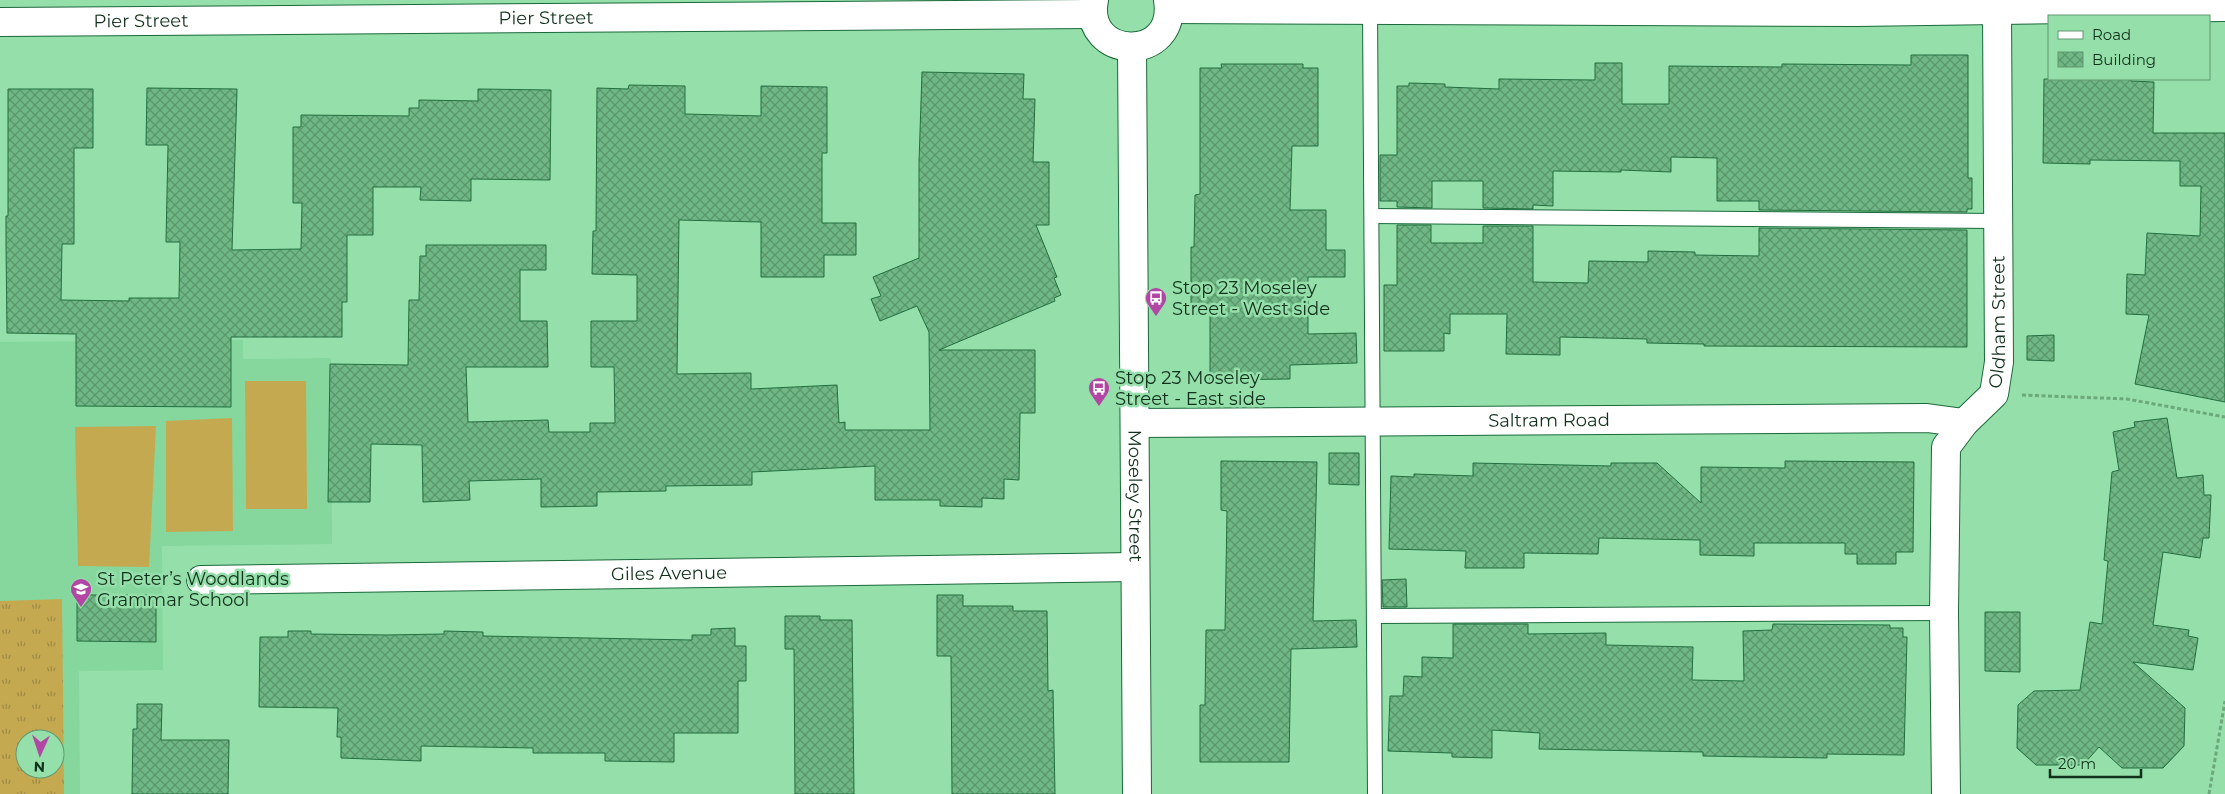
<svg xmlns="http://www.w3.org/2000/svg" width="2225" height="794" font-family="Montserrat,sans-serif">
	<defs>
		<pattern id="grass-tufts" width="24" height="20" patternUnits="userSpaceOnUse" patternTransform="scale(1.25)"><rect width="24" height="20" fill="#c4a951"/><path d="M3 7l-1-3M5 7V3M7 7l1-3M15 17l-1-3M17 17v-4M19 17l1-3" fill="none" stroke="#9e8a42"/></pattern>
		<pattern id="building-cross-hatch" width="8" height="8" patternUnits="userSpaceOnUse" patternTransform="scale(1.25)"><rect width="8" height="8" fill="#6fb885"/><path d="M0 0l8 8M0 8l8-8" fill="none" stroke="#5a966c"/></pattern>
	</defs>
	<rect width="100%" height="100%" fill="#95dfaa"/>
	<path fill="#85d79d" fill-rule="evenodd" d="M243 340V359L331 358 332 544 162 546 163 670 79 671 80 794H0V342ZM25 739H55V769H25Z"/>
	<path fill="url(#grass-tufts)" fill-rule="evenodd" d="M62 599 64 794H0V601ZM25 739H55V769H25Z"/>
	<g fill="#c4a951">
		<polygon points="245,381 306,381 307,509 246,509"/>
		<polygon points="232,418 233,531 166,532 166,421"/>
		<polygon points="156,426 149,567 78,566 75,427"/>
	</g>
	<g fill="url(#building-cross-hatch)" stroke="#226e3f">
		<polygon points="1911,55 1968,55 1968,178 1972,178 1972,209 1967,209 1967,212 1759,210 1759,201 1717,201 1717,158 1671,157 1671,172 1621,170 1621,172 1553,171 1553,206 1533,205 1533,209 1483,208 1483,181 1432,181 1432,208 1397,207 1397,201 1380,201 1380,155 1397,155 1397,86 1409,86 1409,83 1445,84 1445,87 1499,89 1499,79 1595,80 1595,63 1622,63 1622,104 1669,104 1669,66 1782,67 1782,64 1911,65"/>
		<polygon points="1221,64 1303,64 1303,68 1318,68 1318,146 1292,146 1290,210 1326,210 1326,250 1345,250 1345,277 1308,277 1308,334 1356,333 1357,363 1290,365 1290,379 1210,380 1210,314 1191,314 1191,247 1194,247 1195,195 1200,194 1200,68 1222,68"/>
		<polygon points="922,72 1024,74 1023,99 1035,99 1033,162 1049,162 1049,225 1036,225 1057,277 1054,278 1061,295 1054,298 1055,301 939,350 1035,350 1035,413 1020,413 1019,480 1004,479 1004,499 982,498 982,507 940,506 940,500 875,500 875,466 752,472 752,485 666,486 666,491 597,492 597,506 541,507 541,479 469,481 470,500 423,502 422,445 371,444 370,502 328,502 330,364 408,365 409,300 419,300 420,256 426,256 426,245 546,245 546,270 520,270 520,321 547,321 548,367 466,367 468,422 548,420 549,432 590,432 590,423 615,423 614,367 591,367 591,321 637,321 637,275 592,274 593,231 596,231 597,88 628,89 629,85 685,86 685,114 761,116 761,86 827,87 827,153 822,153 822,223 856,223 856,255 824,255 824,277 761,277 761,222 679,220 677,374 751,373 751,389 837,385 839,423 845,422 845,430 930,430 929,332 917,306 880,321 871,299 881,296 873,277 919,258 919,162"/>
		<polygon points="2044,79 2131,79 2131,81 2154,82 2153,133 2225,133 2225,402 2135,384 2149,315 2126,314 2127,274 2145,275 2147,233 2200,236 2201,186 2180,186 2180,161 2090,160 2090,164 2043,163"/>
		<polygon points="147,88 237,89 232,250 301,249 302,203 293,203 293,127 301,127 301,115 409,116 409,108 419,108 419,100 478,101 478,89 551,90 550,180 471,179 471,201 420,200 421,187 373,187 373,235 347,235 347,302 342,302 342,337 231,337 231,407 76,406 76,334 7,333 6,244 6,216 8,216 8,89 93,89 93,148 74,148 74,244 62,244 61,300 129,301 129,298 179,298 180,242 166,242 168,145 146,145"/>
		<polygon points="1397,225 1431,225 1431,243 1483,243 1483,226 1533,226 1533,282 1588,283 1589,261 1648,262 1648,251 1695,252 1695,255 1759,256 1759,228 1967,230 1967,347 1704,346 1704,344 1647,343 1647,339 1560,337 1560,355 1506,354 1507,314 1450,314 1450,334 1444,333 1444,351 1384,351 1384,285 1397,285"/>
		<polygon points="2054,335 2054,361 2027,360 2027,336"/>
		<polygon points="2167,418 2177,478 2203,475 2204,495 2211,495 2209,538 2203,538 2200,558 2163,552 2153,625 2189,630 2188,636 2198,638 2193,670 2133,662 2185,708 2184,746 2163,768 2122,768 2099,747 2083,765 2036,765 2017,748 2018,705 2034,691 2080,690 2090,622 2102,624 2108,561 2104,560 2112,472 2119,470 2113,432 2135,427 2134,422"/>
		<polygon points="1329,453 1359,453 1359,485 1329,484"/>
		<polygon points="1221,461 1317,462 1313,621 1356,620 1357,647 1291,649 1289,762 1200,762 1200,705 1205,705 1206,630 1225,630 1227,511 1221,510"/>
		<polygon points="1785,461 1914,462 1913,552 1896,552 1896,564 1857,564 1857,554 1845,554 1845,543 1754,543 1754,556 1700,555 1700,540 1599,538 1598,554 1524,553 1524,568 1465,568 1466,551 1389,549 1391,476 1414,477 1414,474 1473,476 1473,463 1611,466 1611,463 1657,463 1701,503 1701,467 1785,468"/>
		<polygon points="1406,579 1407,607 1383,607 1382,580"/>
		<polygon points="77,595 156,595 156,642 77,641"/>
		<polygon points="937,595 963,595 963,606 1013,606 1013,611 1047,611 1048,691 1053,690 1055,794 952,794 951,656 937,656"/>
		<polygon points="1985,612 2020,612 2020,672 1985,671"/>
		<polygon points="785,616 820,616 820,620 852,620 854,794 795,794 794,649 785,649"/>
		<polygon points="1453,624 1528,624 1528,634 1606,633 1606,645 1693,647 1692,680 1744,681 1743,631 1772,630 1773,624 1890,625 1890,628 1903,628 1903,637 1907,637 1904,755 1827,754 1827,758 1759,757 1703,756 1703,752 1539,749 1540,733 1492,730 1492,758 1452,757 1452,753 1388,751 1390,696 1403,696 1404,676 1422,677 1422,657 1453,658"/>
		<polygon points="735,628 735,646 746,646 746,681 738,681 738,733 674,733 674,762 605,761 605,753 533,753 533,748 421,746 421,761 341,758 341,737 337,737 338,708 259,707 260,637 288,637 288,631 311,631 311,634 387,635 444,634 444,631 483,632 483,636 692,640 692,635 711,635 711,629"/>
		<polygon points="137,704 162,704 161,740 229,740 228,794 132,794 133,729 137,729"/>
	</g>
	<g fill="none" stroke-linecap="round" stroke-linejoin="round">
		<g stroke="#1b693a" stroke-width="16">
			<g id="lane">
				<polyline points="1370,9 1375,794"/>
				<polyline points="1372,216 1997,221"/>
				<polyline points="1374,616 1944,613"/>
			</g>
		</g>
		<g stroke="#1b693a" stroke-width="30">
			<g id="street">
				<polyline points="1169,9 1856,12 2225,7"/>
				<path id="s1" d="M0 22 1093 14"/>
				<path id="s2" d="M1135 423 1927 418 1964 423"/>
				<path id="s3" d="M201 580 1135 567"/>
				<path id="s4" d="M1946 794 1944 613 1946 447 1964 423 1994 394 1999 362 1997 10"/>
			</g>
		</g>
		<g stroke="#1b693a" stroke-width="30">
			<g id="secondary">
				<path d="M1094 0C1082 60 1178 64 1168 0"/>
				<path id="s5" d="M1132 48 1137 794"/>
			</g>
		</g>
		<g stroke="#6ca87d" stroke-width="3" stroke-dasharray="4 2.5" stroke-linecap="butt">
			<polyline points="2022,395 2127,399 2225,417"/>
			<polyline points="2209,794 2225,701"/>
		</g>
		<use href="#lane" stroke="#fff" stroke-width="14"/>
		<use href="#street" stroke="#fff" stroke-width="28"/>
		<use href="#secondary" stroke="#fff" stroke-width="28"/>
	</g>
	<defs>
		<g id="bus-pin" transform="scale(1.125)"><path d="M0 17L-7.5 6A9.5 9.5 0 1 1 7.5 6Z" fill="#b246a5" stroke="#95dfaa"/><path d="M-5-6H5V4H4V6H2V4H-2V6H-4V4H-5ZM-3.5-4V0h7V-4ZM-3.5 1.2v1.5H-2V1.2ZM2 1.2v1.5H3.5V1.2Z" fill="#fff"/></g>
		<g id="school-pin" transform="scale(1.125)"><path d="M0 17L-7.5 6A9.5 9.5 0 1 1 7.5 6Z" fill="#b246a5" stroke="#95dfaa"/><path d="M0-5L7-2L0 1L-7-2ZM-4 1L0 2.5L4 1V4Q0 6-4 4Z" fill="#fff"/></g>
	</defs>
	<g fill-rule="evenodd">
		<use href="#bus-pin" x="1156" y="298"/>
		<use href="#bus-pin" x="1099" y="388"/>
		<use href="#school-pin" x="81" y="589"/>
	</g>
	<g text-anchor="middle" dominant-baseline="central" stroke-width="5" stroke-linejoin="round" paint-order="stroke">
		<g font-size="18" fill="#12311c" stroke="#95dfaa">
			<text stroke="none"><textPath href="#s1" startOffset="546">Pier Street</textPath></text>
			<text stroke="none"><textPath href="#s1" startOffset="141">Pier Street</textPath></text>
			<text stroke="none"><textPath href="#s4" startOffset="491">Oldham Street</textPath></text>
			<text stroke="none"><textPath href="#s2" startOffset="414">Saltram Road</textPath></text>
			<text stroke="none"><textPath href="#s5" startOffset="448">Moseley Street</textPath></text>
			<text stroke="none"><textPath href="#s3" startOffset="468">Giles Avenue</textPath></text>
		</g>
		<g font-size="18" fill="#12311c" stroke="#95dfaa" text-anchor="start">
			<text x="1172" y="288">Stop 23 Moseley<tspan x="1172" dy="21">Street - West side</tspan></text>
			<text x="1115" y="378">Stop 23 Moseley<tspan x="1115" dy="21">Street - East side</tspan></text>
			<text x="97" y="579">St Peter’s Woodlands<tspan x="97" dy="21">Grammar School</tspan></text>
		</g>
	</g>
	<rect x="2048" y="15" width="162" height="65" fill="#95dfaa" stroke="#619971"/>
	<rect x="2058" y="31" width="25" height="8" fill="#ffffff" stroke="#619971"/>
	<text x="2092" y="40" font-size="15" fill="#12311c">Road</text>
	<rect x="2058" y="52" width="25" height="15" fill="url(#building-cross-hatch)" stroke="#619971"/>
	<text x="2092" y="65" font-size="15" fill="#12311c">Building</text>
	<g transform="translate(40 754) rotate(183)"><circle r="24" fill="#95dfaa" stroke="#619971"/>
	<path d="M0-4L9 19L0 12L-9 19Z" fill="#b246a5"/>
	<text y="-8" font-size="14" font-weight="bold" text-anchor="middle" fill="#12311c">N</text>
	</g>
	<path d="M2050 769v8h91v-8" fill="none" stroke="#12311c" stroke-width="2.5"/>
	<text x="2058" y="769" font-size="15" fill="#12311c" stroke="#95dfaa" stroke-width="4" paint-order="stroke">20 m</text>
</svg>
